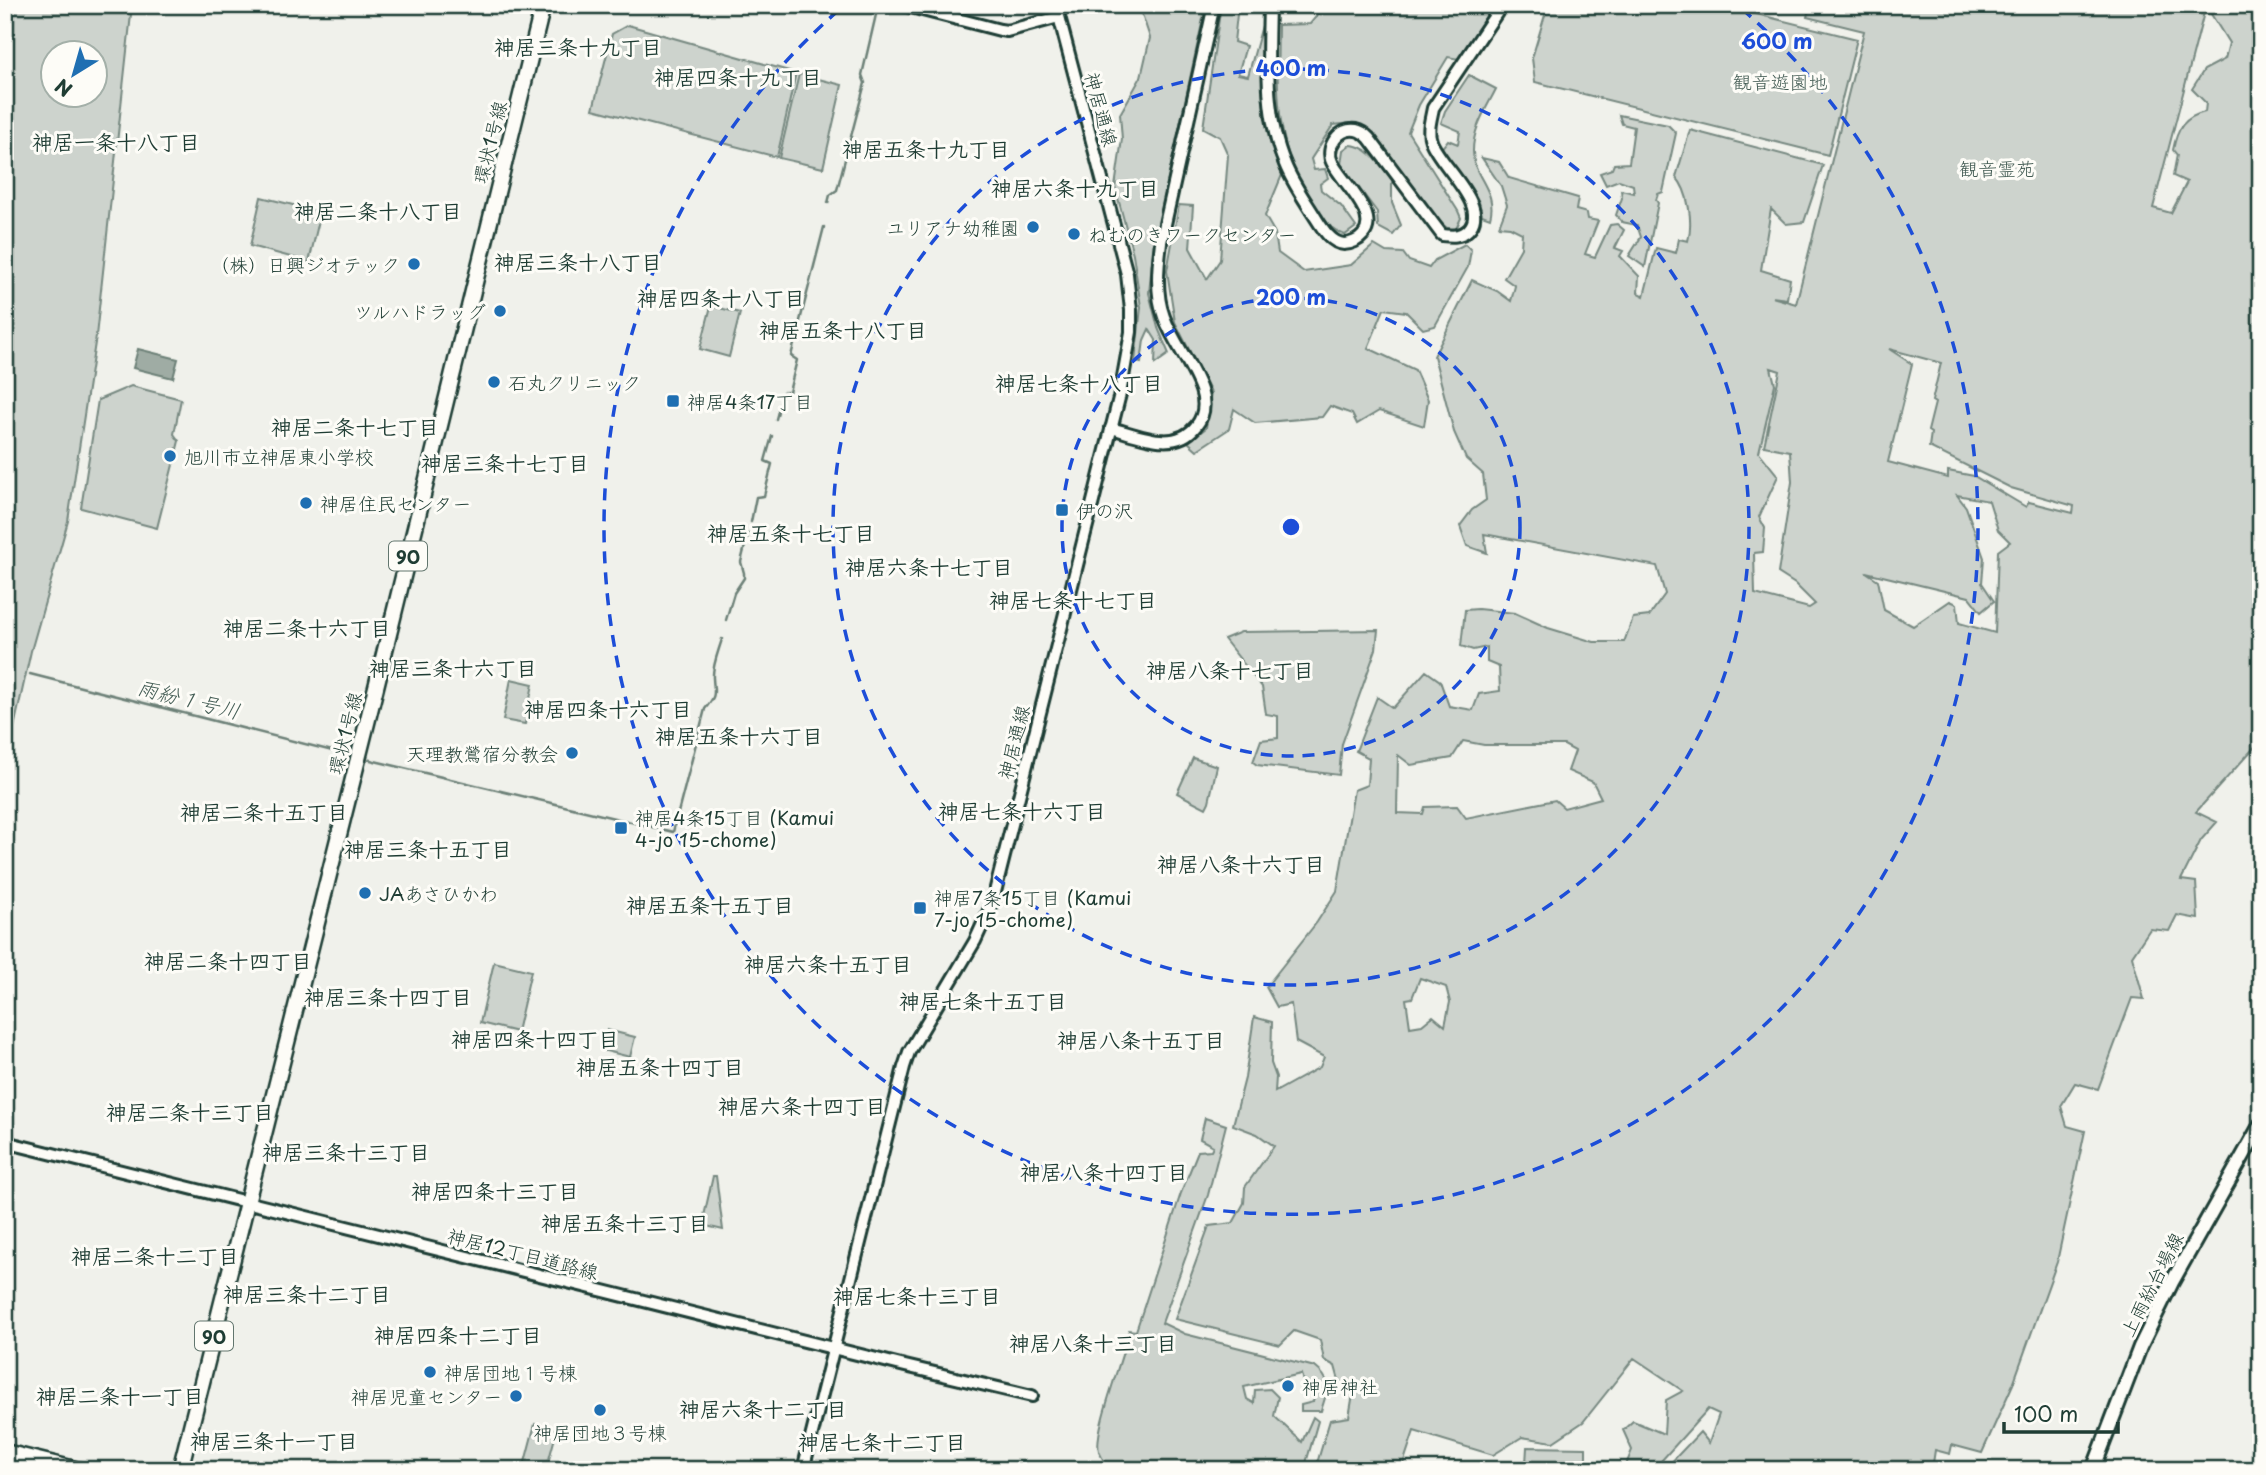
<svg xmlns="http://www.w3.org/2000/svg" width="2266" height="1475" font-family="'Playpen Sans','Klee One',sans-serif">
	<rect width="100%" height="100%" fill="#f0f1eb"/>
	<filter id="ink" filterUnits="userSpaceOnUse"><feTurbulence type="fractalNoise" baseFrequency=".0143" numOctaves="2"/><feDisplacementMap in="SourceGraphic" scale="14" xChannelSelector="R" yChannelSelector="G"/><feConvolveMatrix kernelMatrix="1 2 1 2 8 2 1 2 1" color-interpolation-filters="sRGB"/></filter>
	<g filter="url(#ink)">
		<g fill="#cdd3cd" stroke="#768880" stroke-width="2" fill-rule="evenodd">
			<path d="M5 5H132L96 336 68 521 31 651 5 768ZM52 52H94V94H52Z"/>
			<polygon points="1135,5 1206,5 1154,244 1149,293 1158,328 1169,354 1155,364 1156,340 1149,329 1144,340 1141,363 1135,362 1141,307 1133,254 1115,187 1122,139 1120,114 1141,77 1150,38 1143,17"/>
			<polygon points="1221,5 1238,5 1234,42 1246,46 1238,74 1248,76 1263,22 1264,114 1274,155 1282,175 1265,216 1275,233 1278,253 1304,272 1351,265 1374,245 1386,252 1403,253 1409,261 1429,268 1435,260 1465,244 1471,250 1468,267 1435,326 1423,329 1406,312 1384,309 1368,348 1415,370 1428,400 1424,426 1379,411 1357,424 1352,414 1330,406 1322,417 1255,423 1234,409 1229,429 1197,450 1188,442 1206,428 1211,393 1175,322 1167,271 1179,205 1193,206 1190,248 1207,279 1220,260 1228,155 1220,137 1203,128"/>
			<path d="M1323 5H1493L1459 59 1448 57 1419 105 1408 132 1458 211 1461 218 1456 229 1447 228 1433 216 1367 128 1353 123 1333 125 1311 159 1314 170 1325 169 1328 178 1320 184 1321 190 1341 206 1356 227 1345 235C1329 229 1324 219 1314 206 1274 150 1277 91 1278 25L1310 24 1324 7Z"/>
			<polygon points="1548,5 1720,5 1857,39 1828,155 1535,82 1532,58"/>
			<path d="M1810 5H2206L2153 208 2171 213 2187 182 2173 176 2177 155 2173 150C2177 129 2184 117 2205 112L2206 103 2192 89 2204 70 2225 59 2229 43 2211 14 2217 5H2261V740L2196 812 2217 822 2201 840 2181 880 2196 882 2198 919 2177 915 2169 931 2150 929 2132 956 2144 999 2132 998 2098 1089 2075 1083 2061 1106 2067 1126 2085 1131 2057 1262 2013 1384 1982 1453 1952 1445 1950 1454 1935 1450 1932 1470H1664L1700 1432 1709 1443 1719 1414 1708 1409 1653 1470H1624L1632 1450 1623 1430 1633 1421 1664 1434 1666 1400 1683 1391 1634 1358 1583 1422 1553 1442 1522 1437 1493 1455 1414 1431 1401 1470H1315L1330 1420 1349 1417 1354 1388 1340 1384 1335 1366 1324 1360 1320 1340 1294 1331 1280 1345 1175 1319 1209 1226 1233 1223 1244 1203 1245 1187 1274 1146 1257 1134 1233 1125 1245 1078 1254 1017 1272 1022 1271 1063 1276 1077 1275 1092 1320 1067 1324 1057 1296 1042 1291 1004 1277 1007 1266 987 1317 922 1337 891 1354 790 1367 785 1369 758 1356 751 1377 697 1393 708 1426 671 1440 681 1449 706 1473 710 1479 694 1500 691 1499 667 1487 662V647L1473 650 1461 646 1465 610 1478 609 1515 613 1548 628 1594 642H1624L1633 618 1649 616 1665 594 1657 566 1484 534 1487 553 1467 546 1460 526 1472 510 1486 500 1483 474 1466 459 1454 432 1434 356 1472 280 1497 291 1511 301 1515 286 1504 278 1521 248 1522 233 1510 227 1499 226 1507 205 1501 186 1482 158 1499 162 1509 178 1578 198 1576 210 1587 213 1588 219 1598 221 1585 254 1595 257 1610 225 1617 224 1624 230 1615 248 1623 251 1620 256 1639 276 1638 293 1644 296 1656 248 1676 253 1679 239 1688 241C1693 223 1689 191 1676 177L1690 130 1823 165 1804 222 1786 224 1771 209 1761 270 1790 279 1787 299 1772 297 1796 304 1864 31 1807 17ZM1889 349 1941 363 1932 401 1935 403 1928 431 1931 433 1929 447 2011 488 2074 506 2073 513 2029 502 2026 507 1974 476 1948 471V478L1888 462 1912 364ZM1771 368 1780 371 1764 446 1790 451 1792 482 1778 573 1795 584 1815 604 1809 608 1755 594 1754 553 1763 552 1765 528 1759 517 1778 476 1759 452 1775 384ZM1957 495 1989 501 1998 530 2010 542 1998 551 1995 633 1959 623 1957 604 1950 601 1913 626 1884 610 1878 580 1866 572 1969 597 1981 612 1994 601 1982 583 1984 558 1966 507ZM1463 741 1484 745H1564L1575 751 1568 771 1593 782 1601 798 1564 808 1555 800 1466 818 1457 806 1425 807 1423 814 1397 813 1398 755 1411 765 1452 758ZM1420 978 1446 987 1450 1002 1445 1026 1433 1016 1422 1025 1410 1027 1406 999 1412 998Z"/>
			<polygon points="628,25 796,73 777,157 593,109 612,34"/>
			<polygon points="799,74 842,85 823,168 779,158"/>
			<path d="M1469 75 1496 89C1486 109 1473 128 1473 151 1472 177 1498 190 1490 218L1482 215 1479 202 1441 149 1448 140 1458 144 1460 131 1441 123 1445 111Z"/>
			<polygon points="1619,115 1668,125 1676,133 1663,192 1658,194 1656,200 1658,203 1645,267 1629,256 1641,237 1637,225 1622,222 1616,215 1622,198 1621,190 1634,193 1633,185 1619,180 1606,185 1600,173 1612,169 1614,164 1629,163 1634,127 1622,124"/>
			<path d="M1350 145C1370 146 1380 165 1392 180V203L1401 225 1393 235 1378 227 1377 212 1341 164 1343 150Z"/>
			<polygon points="261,197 321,212 309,262 250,246"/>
			<polygon points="711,306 740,313 729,357 700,349"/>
			<polygon points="131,386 181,399 174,434 179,441 157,528 81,508 98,400"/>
			<polygon points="1378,630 1376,649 1342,744 1339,775 1257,765 1253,762 1261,740 1278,738 1278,716 1266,714 1262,687 1224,639 1241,632"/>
			<polygon points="511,679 533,684 525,724 503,720"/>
			<polygon points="1193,758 1217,766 1209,802 1206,808 1177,793"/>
			<polygon points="494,962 531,971 517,1032 480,1023"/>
			<polygon points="607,1030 635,1037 630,1057 602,1050"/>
			<path d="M1205 1118 1226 1125 1208 1195 1162 1323 1185 1334 1315 1367C1334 1382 1327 1390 1321 1411H1301V1405L1313 1402 1316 1390 1304 1386 1301 1374 1244 1387 1247 1399 1254 1403 1255 1390 1270 1389 1278 1397 1274 1416 1302 1442 1313 1417 1318 1421 1304 1470H1109C1106 1464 1101 1457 1099 1451 1093 1432 1124 1356 1129 1330L1136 1331 1181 1193 1198 1151 1211 1150 1213 1146 1200 1139Z"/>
			<polygon points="713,1176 716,1176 723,1230 702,1225"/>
			<polygon points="535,1424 557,1430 546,1470 524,1466"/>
			<polygon points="1527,1447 1586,1448 1586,1470 1545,1470 1526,1464"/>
		</g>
		<polygon fill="#9faca4" stroke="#6c8077" stroke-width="2" points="138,349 178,359 173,378 133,368"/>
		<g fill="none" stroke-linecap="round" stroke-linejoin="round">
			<g stroke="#6c8077" stroke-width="2.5">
				<polyline points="828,203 830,195 837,190 865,83 862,75 878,6"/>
				<polyline points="776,419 783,392 789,392 797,360 791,356 824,227"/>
				<polyline points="751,522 756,497 764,496 772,464 765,461 772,436"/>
				<polyline points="726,620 734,593 744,578 744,573 741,562 748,534"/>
				<polyline points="30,674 352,756"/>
				<path d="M362 758 673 832 705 709C717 694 714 695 713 678 712 666 719 650 722 639"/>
			</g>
			<g stroke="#1f3d34" stroke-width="16">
				<g id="tertiary">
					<polyline points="903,5 1000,30 1007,31 1059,17"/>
					<path d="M1269 5C1268 57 1264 115 1285 164 1292 182 1304 199 1314 215 1321 226 1330 243 1344 244 1351 244 1359 240 1363 235 1381 215 1340 180 1332 162 1325 147 1339 127 1356 130 1361 131 1365 134 1369 138L1442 235C1451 236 1461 237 1468 230 1492 207 1439 165 1431 141 1427 130 1431 119 1433 108L1502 5"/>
					<path d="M1111 428C1138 435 1175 453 1196 426 1205 415 1205 402 1201 390 1192 364 1173 342 1164 317 1155 293 1158 266 1161 242L1214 5"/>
					<polyline points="5,1142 905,1366 1032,1396"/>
					<polyline points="803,1470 904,1067 909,1052 975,941 992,904 1120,394 1131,332 1131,310 1127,274 1056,5"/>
				</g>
			</g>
			<g stroke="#1f3d34" stroke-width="18">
				<polyline id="secondary" points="2093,1470 2140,1347 2172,1282 2261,1124"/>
			</g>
			<g stroke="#1f3d34" stroke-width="19">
				<g id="primary">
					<polyline points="5,1452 79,1470"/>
					<polyline points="180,1470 376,687 543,5"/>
				</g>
			</g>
			<use href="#tertiary" stroke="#fdfcf7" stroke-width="10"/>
			<use href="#secondary" stroke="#fdfcf7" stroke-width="12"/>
			<use href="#primary" stroke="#fdfcf7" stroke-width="14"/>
		</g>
	</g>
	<g fill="none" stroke="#1d4ed8" stroke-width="3.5" stroke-dasharray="12 9">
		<circle cx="1291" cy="527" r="229"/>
		<circle cx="1291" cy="527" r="458"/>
		<path d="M1742 9A687 687 0 1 1 840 9"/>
	</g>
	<g fill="#1f6fb2" stroke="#fdfcf7" stroke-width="2.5">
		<circle cx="1033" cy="227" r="7"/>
		<circle cx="1074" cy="234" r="7"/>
		<circle cx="414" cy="264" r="7"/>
		<circle cx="500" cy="311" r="7"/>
		<circle cx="494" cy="382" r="7"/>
		<rect x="666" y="394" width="14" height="14" rx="3.5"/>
		<circle cx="170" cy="456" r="7"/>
		<circle cx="306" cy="503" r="7"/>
		<rect x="1055" y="503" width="14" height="14" rx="3.5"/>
		<circle cx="572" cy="753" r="7"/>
		<rect x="614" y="821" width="14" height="14" rx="3.5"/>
		<circle cx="365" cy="893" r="7"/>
		<rect x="913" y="901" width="14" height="14" rx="3.5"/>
		<circle cx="430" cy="1372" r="7"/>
		<circle cx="1288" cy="1386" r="7"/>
		<circle cx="516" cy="1396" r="7"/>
		<circle cx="600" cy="1410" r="7"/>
	</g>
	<g text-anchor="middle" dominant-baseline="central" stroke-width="6" stroke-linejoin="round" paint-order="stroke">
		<g fill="#fdfcf7" stroke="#62766e" stroke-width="2">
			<rect x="389" y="541.5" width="38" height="29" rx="5"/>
			<rect x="195" y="1321.5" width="38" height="29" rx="5"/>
		</g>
		<g font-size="18" font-weight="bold" fill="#1f3d34">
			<text x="408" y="556">90</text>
			<text x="214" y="1336">90</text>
		</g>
		<g font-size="19" fill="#425b53" stroke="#fdfcf7">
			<text x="1780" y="81">観音遊園地</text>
			<text x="1997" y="168">観音霊苑</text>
		</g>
		<g font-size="19" fill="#1f3d34" stroke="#fdfcf7">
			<text transform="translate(1102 109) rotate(75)">神居通線</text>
			<text transform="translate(489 142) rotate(-76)">環状1号線</text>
			<text transform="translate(344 733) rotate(-76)">環状1号線</text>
			<text transform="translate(1013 742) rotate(-76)">神居通線</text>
			<text transform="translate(523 1253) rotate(14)">神居12丁目道路線</text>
			<text transform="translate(2151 1284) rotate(-63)">上雨紛台場線</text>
		</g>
		<g font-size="19" fill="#1f3d34" stroke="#fdfcf7" text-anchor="start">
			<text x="1019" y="227" text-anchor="end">ユリアナ幼稚園</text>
			<text x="1088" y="234">ねむのきワークセンター</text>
			<text x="400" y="264" text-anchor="end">（株）日興ジオテック</text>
			<text x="486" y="311" text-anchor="end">ツルハドラッグ</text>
			<text x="508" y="382">石丸クリニック</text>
			<text x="687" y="401">神居4条17丁目</text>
			<text x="184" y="456">旭川市立神居東小学校</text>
			<text x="320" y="503">神居住民センター</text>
			<text x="1076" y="510">伊の沢</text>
			<text x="558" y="753" text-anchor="end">天理教鶯宿分教会</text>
			<text x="635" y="817">神居4条15丁目 (Kamui<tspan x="635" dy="22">4-jo 15-chome)</tspan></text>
			<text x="379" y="893">JAあさひかわ</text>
			<text x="934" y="897">神居7条15丁目 (Kamui<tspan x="934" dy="22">7-jo 15-chome)</tspan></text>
			<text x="444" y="1372">神居団地１号棟</text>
			<text x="1302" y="1386">神居神社</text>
			<text x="502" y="1396" text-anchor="end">神居児童センター</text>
			<text x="600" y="1432" text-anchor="middle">神居団地３号棟</text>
		</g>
		<g font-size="21" font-weight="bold" fill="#1f3d34" stroke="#fdfcf7">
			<text x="578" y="46">神居三条十九丁目</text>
			<text x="738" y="76">神居四条十九丁目</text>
			<text x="116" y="141">神居一条十八丁目</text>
			<text x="926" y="148">神居五条十九丁目</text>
			<text x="1075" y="187">神居六条十九丁目</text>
			<text x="378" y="210">神居二条十八丁目</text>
			<text x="578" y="261">神居三条十八丁目</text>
			<text x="721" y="297">神居四条十八丁目</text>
			<text x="843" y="329">神居五条十八丁目</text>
			<text x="1079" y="382">神居七条十八丁目</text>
			<text x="355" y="426">神居二条十七丁目</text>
			<text x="505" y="462">神居三条十七丁目</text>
			<text x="791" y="532">神居五条十七丁目</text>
			<text x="929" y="566">神居六条十七丁目</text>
			<text x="1073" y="599">神居七条十七丁目</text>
			<text x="307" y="627">神居二条十六丁目</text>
			<text x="453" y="667">神居三条十六丁目</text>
			<text x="1230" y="669">神居八条十七丁目</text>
			<text x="608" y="708">神居四条十六丁目</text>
			<text x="739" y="735">神居五条十六丁目</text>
			<text x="1022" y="810">神居七条十六丁目</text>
			<text x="264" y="811">神居二条十五丁目</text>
			<text x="428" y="848">神居三条十五丁目</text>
			<text x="1241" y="863">神居八条十六丁目</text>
			<text x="710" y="904">神居五条十五丁目</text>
			<text x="228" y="960">神居二条十四丁目</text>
			<text x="828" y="963">神居六条十五丁目</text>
			<text x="388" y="996">神居三条十四丁目</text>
			<text x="983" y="1000">神居七条十五丁目</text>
			<text x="535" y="1038">神居四条十四丁目</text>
			<text x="1141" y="1039">神居八条十五丁目</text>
			<text x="660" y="1066">神居五条十四丁目</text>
			<text x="802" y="1105">神居六条十四丁目</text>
			<text x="190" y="1111">神居二条十三丁目</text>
			<text x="346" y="1151">神居三条十三丁目</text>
			<text x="1104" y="1171">神居八条十四丁目</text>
			<text x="495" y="1190">神居四条十三丁目</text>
			<text x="625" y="1222">神居五条十三丁目</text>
			<text x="155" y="1255">神居二条十二丁目</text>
			<text x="307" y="1293">神居三条十二丁目</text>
			<text x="917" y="1295">神居七条十三丁目</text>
			<text x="458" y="1334">神居四条十二丁目</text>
			<text x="1093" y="1342">神居八条十三丁目</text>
			<text x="120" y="1395">神居二条十一丁目</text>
			<text x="763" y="1408">神居六条十二丁目</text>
			<text x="274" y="1440">神居三条十一丁目</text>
			<text x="882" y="1441">神居七条十二丁目</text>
		</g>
		<g font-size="21" font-style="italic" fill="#455e56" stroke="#fdfcf7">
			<text transform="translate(189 698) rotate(14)">雨紛１号川</text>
		</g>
	</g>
	<circle cx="1291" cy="527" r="10" fill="#1d4ed8" stroke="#fdfcf7" stroke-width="3.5"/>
	<g font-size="21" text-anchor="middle" font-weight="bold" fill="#1d4ed8" stroke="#fdfcf7" stroke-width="6" stroke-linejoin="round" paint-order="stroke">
		<text x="1777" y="49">600 m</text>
		<text x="1291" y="76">400 m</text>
		<text x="1291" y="305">200 m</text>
	</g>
	<rect width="2266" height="1475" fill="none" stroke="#fdfcf7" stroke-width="28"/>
	<rect x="14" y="14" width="2238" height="1447" fill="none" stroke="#1f3d34" stroke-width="2.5" filter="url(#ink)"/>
	<g transform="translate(74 74) rotate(217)"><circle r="33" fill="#fdfcf7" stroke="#a4b0a9" stroke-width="2"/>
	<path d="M0-5L12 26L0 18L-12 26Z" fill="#1f6fb2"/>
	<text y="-10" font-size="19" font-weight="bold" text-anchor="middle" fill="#1f3d34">N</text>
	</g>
	<path d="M2004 1422v10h114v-10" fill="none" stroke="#1f3d34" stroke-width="3.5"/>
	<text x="2014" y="1422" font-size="21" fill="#1f3d34" stroke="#fdfcf7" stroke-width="5" paint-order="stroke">100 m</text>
</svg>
